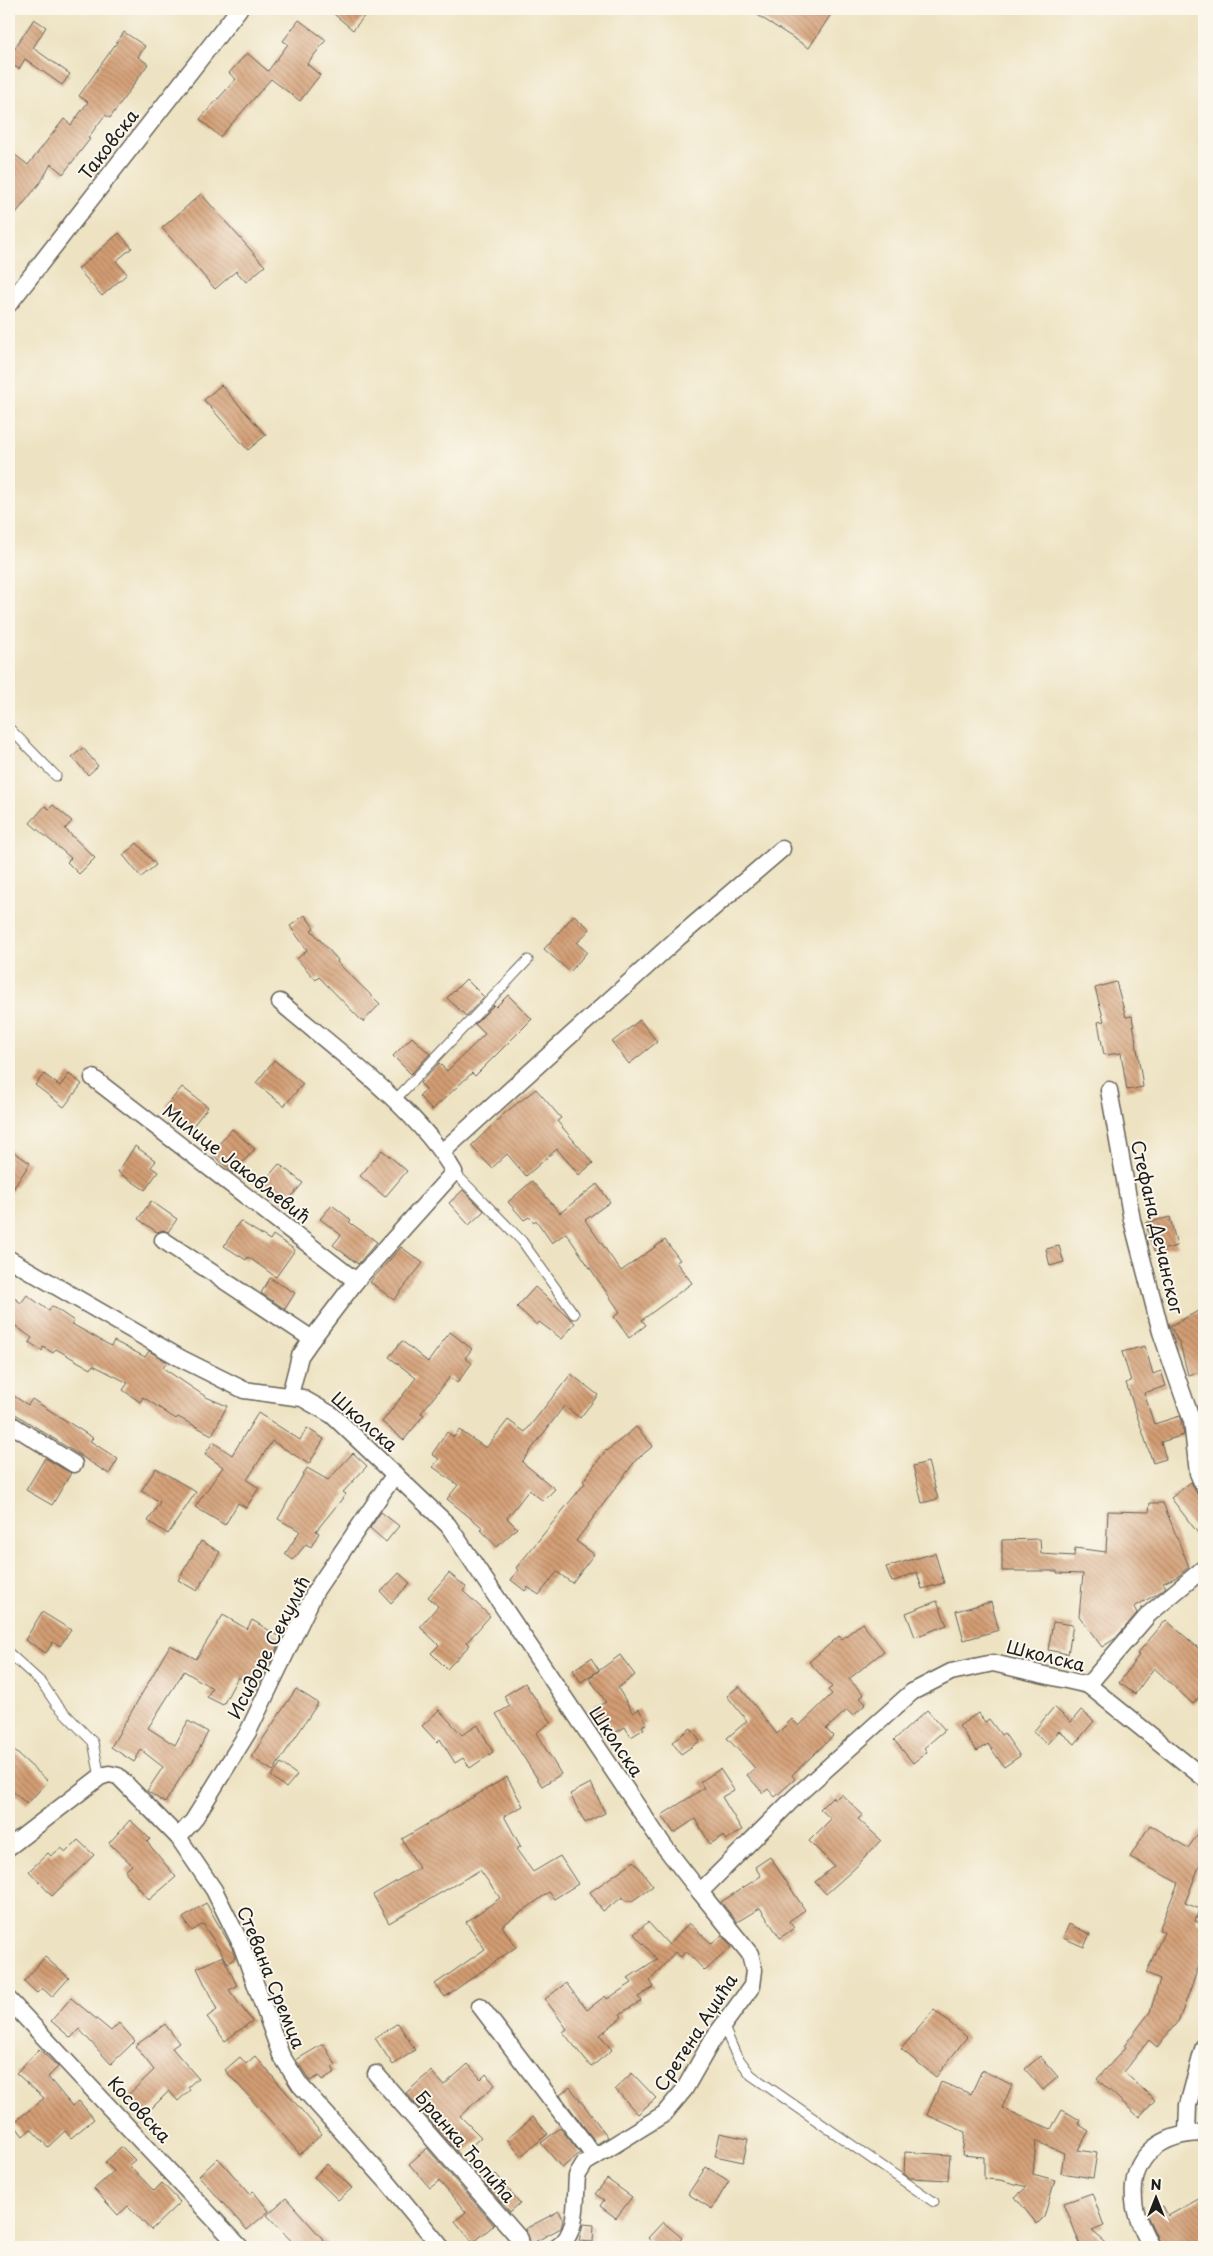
<svg xmlns="http://www.w3.org/2000/svg" width="1213" height="2256" font-family="'Playpen Sans',sans-serif">
	<defs>
		<pattern id="building-back-hatch" width="6" height="6" patternUnits="userSpaceOnUse" patternTransform="scale(1.25)"><rect width="6" height="6" fill="#d39d73"/><path d="M-1 5l2 2M0 0l6 6M5-1l2 2" fill="none" stroke="#aa7f5e"/></pattern>
	</defs>
	<rect width="100%" height="100%" fill="#fbf7ec"/>
	<filter id="ink" filterUnits="userSpaceOnUse"><feTurbulence type="fractalNoise" baseFrequency=".02" numOctaves="2"/><feDisplacementMap in="SourceGraphic" scale="10" xChannelSelector="R" yChannelSelector="G"/><feConvolveMatrix kernelMatrix="1 2 1 2 8 2 1 2 1" color-interpolation-filters="sRGB"/></filter>
	<filter id="wash" filterUnits="userSpaceOnUse"><feTurbulence type="fractalNoise" baseFrequency=".0096" numOctaves="4" result="noise"/><feDisplacementMap in="SourceGraphic" scale="20" xChannelSelector="R" yChannelSelector="G"/><feGaussianBlur stdDeviation="1.12" result="paint"/><feColorMatrix in="noise" values="0 0 0 0 0 0 0 0 0 0 0 0 0 0 0 0 0 1.4 0 .05"/><feComposite in="paint" operator="in"/></filter>
	<g filter="url(#wash)">
		<rect width="100%" height="100%" fill="#ede2c1"/>
		<g id="blocks">
			<g fill="url(#building-back-hatch)">
				<polygon points="328,9 370,9 353,30"/>
				<polygon points="748,9 824,9 831,14 809,48"/>
				<polygon points="34,19 46,27 33,48 70,74 62,85 25,59 19,69 9,63 9,57"/>
				<polygon points="299,20 326,40 307,64 320,75 300,101 271,79 220,137 200,119 236,79 229,73 247,53 268,71 288,44 283,41"/>
				<polygon points="124,32 145,46 138,57 148,64 110,118 105,115 88,138 90,139 63,174 51,164 42,180 9,222 9,150 28,165 64,119 71,125 88,102 79,96"/>
				<polygon points="201,194 265,266 246,282 236,271 215,289 162,228"/>
				<polygon points="119,233 132,248 116,261 127,274 102,296 78,269"/>
				<polygon points="221,385 266,435 248,450 204,400"/>
				<polygon points="83,748 98,766 88,775 72,757"/>
				<polygon points="53,805 72,821 65,829 95,858 79,874 67,862 71,858 30,823 45,806 49,809"/>
				<polygon points="137,843 156,865 141,877 123,855"/>
				<polygon points="305,915 314,928 311,930 338,960 337,962 380,1004 363,1022 319,977 316,980 297,959 307,950 290,926"/>
				<polygon points="574,915 590,929 577,943 587,952 570,972 544,949"/>
				<polygon points="466,979 484,997 466,1016 447,998"/>
				<polygon points="1116,982 1126,1017 1132,1016 1143,1087 1127,1090 1121,1053 1104,1055 1098,1022 1104,1021 1095,988"/>
				<polygon points="508,995 532,1019 475,1076 472,1073 432,1110 419,1096 426,1089 420,1083 439,1063 447,1071 485,1034 475,1024 494,1005 496,1007"/>
				<polygon points="640,1020 657,1042 629,1064 612,1042"/>
				<polygon points="412,1037 430,1054 411,1074 393,1056"/>
				<polygon points="274,1060 303,1084 284,1106 256,1083"/>
				<polygon points="44,1074 60,1086 69,1074 82,1084 64,1107 35,1085"/>
				<polygon points="182,1087 208,1107 188,1132 171,1119 175,1114 166,1106"/>
				<polygon points="536,1089 561,1118 557,1121 593,1163 579,1175 557,1149 526,1176 507,1154 492,1168 471,1146 506,1112"/>
				<polygon points="232,1129 255,1149 233,1173 211,1153"/>
				<polygon points="135,1146 156,1161 151,1167 158,1172 145,1190 118,1172"/>
				<polygon points="9,1149 30,1163 9,1195"/>
				<polygon points="382,1150 407,1171 385,1197 360,1176"/>
				<polygon points="279,1164 303,1183 285,1204 261,1185"/>
				<polygon points="532,1181 560,1213 597,1184 610,1202 585,1220 621,1271 665,1240 680,1260 676,1262 692,1283 642,1320 646,1325 629,1338 614,1317 620,1312 566,1233 552,1243 536,1220 534,1222 529,1217 524,1220 508,1202"/>
				<polygon points="463,1190 484,1211 469,1225 449,1203"/>
				<polygon points="151,1201 177,1219 168,1232 163,1230 157,1232 138,1219"/>
				<polygon points="332,1205 351,1220 349,1222 377,1242 358,1264 333,1245 341,1235 320,1219"/>
				<polygon points="1170,1217 1177,1246 1154,1252 1146,1223"/>
				<polygon points="240,1221 270,1240 273,1235 295,1250 276,1277 248,1257 246,1260 224,1246"/>
				<polygon points="1059,1246 1064,1262 1050,1266 1046,1249"/>
				<polygon points="401,1247 423,1263 394,1300 370,1282"/>
				<polygon points="270,1278 295,1293 285,1309 261,1293"/>
				<polygon points="535,1287 575,1323 562,1339 539,1322 537,1325 517,1307"/>
				<polygon points="9,1294 21,1303 27,1295 49,1311 52,1306 74,1321 72,1324 111,1346 114,1341 145,1357 149,1351 167,1362 163,1368 206,1397 227,1406 212,1435 178,1417 176,1419 143,1397 140,1402 123,1390 128,1383 93,1365 91,1369 56,1349 53,1353 43,1347 42,1351 29,1342 32,1338 9,1321"/>
				<polygon points="1204,1308 1204,1371 1188,1375 1180,1344 1170,1326"/>
				<polygon points="450,1332 472,1349 465,1358 472,1363 457,1383 450,1377 421,1413 424,1415 404,1440 382,1422 416,1378 389,1357 402,1341 428,1362"/>
				<polygon points="1145,1346 1153,1374 1161,1371 1166,1386 1144,1393 1154,1424 1180,1416 1184,1435 1161,1442 1166,1459 1153,1463 1126,1383 1131,1381 1122,1352"/>
				<polygon points="571,1374 598,1395 580,1418 564,1406 522,1462 555,1489 543,1501 529,1490 507,1518 517,1528 497,1547 481,1530 483,1528 447,1499 458,1485 433,1467 439,1459 432,1454 447,1432 454,1437 459,1430 486,1448 508,1420 525,1432"/>
				<polygon points="9,1393 28,1405 32,1399 93,1438 90,1441 118,1459 109,1474 9,1410"/>
				<polygon points="258,1413 300,1440 307,1428 324,1439 309,1464 272,1441 247,1480 259,1488 246,1508 238,1503 225,1525 195,1507 223,1467 205,1454 213,1442 232,1455"/>
				<polygon points="636,1427 653,1446 636,1460 576,1541 594,1554 572,1583 557,1572 539,1595 528,1587 525,1591 511,1580 518,1570 516,1568 585,1483 583,1481 606,1450 607,1451"/>
				<polygon points="353,1453 367,1466 343,1492 346,1494 316,1531 319,1533 311,1547 306,1544 293,1560 285,1554 300,1531 278,1519 307,1468 328,1480"/>
				<polygon points="45,1458 71,1473 52,1505 26,1490"/>
				<polygon points="928,1462 938,1499 922,1503 913,1466"/>
				<polygon points="156,1468 196,1492 168,1534 148,1521 160,1502 141,1491"/>
				<polygon points="1191,1482 1198,1495 1204,1499 1204,1541 1171,1498"/>
				<polygon points="1150,1503 1163,1503 1189,1567 1177,1577 1163,1583 1166,1587 1157,1594 1134,1607 1137,1613 1116,1638 1102,1647 1079,1616 1083,1574 1057,1573 1057,1571 1002,1571 1002,1540 1040,1539 1041,1554 1074,1556 1075,1548 1106,1552 1108,1511 1149,1512"/>
				<polygon points="381,1512 399,1526 386,1542 370,1528"/>
				<polygon points="201,1541 220,1552 197,1591 178,1580"/>
				<polygon points="935,1553 944,1583 922,1589 917,1572 892,1582 886,1567"/>
				<polygon points="399,1573 410,1583 391,1603 381,1592"/>
				<polygon points="449,1573 466,1587 463,1591 490,1616 467,1642 470,1645 447,1669 431,1653 439,1645 420,1627 438,1606 428,1597"/>
				<polygon points="937,1601 947,1625 915,1637 906,1613"/>
				<polygon points="991,1602 999,1630 964,1640 956,1611"/>
				<polygon points="42,1612 71,1630 60,1646 53,1642 46,1653 25,1640"/>
				<polygon points="223,1615 247,1629 252,1620 282,1638 257,1689 238,1677 223,1705 207,1697 212,1688 184,1671 148,1728 175,1745 188,1721 208,1732 191,1765 189,1764 165,1803 147,1791 163,1767 141,1750 134,1762 111,1747 170,1645 196,1659"/>
				<polygon points="1166,1620 1204,1653 1204,1691 1193,1704 1154,1668 1135,1694 1119,1683 1139,1655 1137,1654"/>
				<polygon points="1053,1622 1073,1625 1068,1654 1048,1650"/>
				<polygon points="862,1623 884,1651 849,1679 864,1695 860,1698 866,1704 853,1716 847,1710 826,1729 833,1736 792,1775 795,1779 775,1797 768,1789 763,1793 747,1775 755,1768 727,1738 747,1721 727,1696 739,1686 777,1734 792,1719 799,1726 832,1694 828,1690 832,1687 809,1662 839,1636 842,1639"/>
				<polygon points="620,1655 635,1675 618,1688 633,1713 639,1709 647,1723 642,1726 644,1729 631,1737 625,1727 615,1733 609,1723 604,1726 594,1708 606,1702 589,1678"/>
				<polygon points="591,1658 599,1670 581,1682 573,1670"/>
				<polygon points="525,1683 551,1722 536,1733 561,1774 542,1786 496,1714 510,1706 504,1696"/>
				<polygon points="296,1689 318,1703 273,1771 251,1757"/>
				<polygon points="1054,1707 1071,1722 1081,1710 1094,1721 1075,1744 1059,1731 1047,1744 1033,1732"/>
				<polygon points="439,1710 462,1735 478,1725 493,1752 470,1768 463,1758 455,1763 440,1739 437,1742 422,1726"/>
				<polygon points="927,1710 945,1730 924,1748 927,1752 913,1763 894,1740"/>
				<polygon points="978,1713 985,1722 989,1719 1001,1735 1004,1733 1020,1756 1004,1767 988,1744 977,1751 959,1726"/>
				<polygon points="691,1728 700,1741 681,1754 672,1742"/>
				<polygon points="9,1746 48,1781 27,1804 9,1788"/>
				<polygon points="281,1763 297,1775 286,1788 271,1776"/>
				<polygon points="720,1769 734,1790 722,1797 742,1830 726,1840 723,1836 710,1844 695,1819 674,1833 662,1815 704,1788 700,1782"/>
				<polygon points="507,1777 523,1806 504,1816 521,1847 516,1849 533,1872 560,1856 578,1884 554,1899 549,1892 502,1926 516,1947 445,1997 435,1984 485,1949 466,1922 500,1898 480,1870 389,1923 373,1895 419,1868 402,1839"/>
				<polygon points="591,1783 605,1813 585,1823 570,1794"/>
				<polygon points="841,1794 863,1815 858,1819 881,1840 854,1869 826,1894 815,1882 834,1866 809,1841 831,1819 820,1809 832,1797 835,1800"/>
				<polygon points="130,1820 150,1839 147,1842 176,1877 149,1900 125,1871 132,1865 109,1843"/>
				<polygon points="1150,1825 1188,1848 1204,1825 1204,1854 1185,1903 1200,1909 1195,1921 1204,1925 1204,1952 1179,2020 1157,2047 1149,2040 1124,2072 1155,2100 1139,2117 1097,2079 1126,2047 1124,2046 1150,2012 1160,1979 1146,1973 1164,1932 1159,1930 1178,1883 1130,1857"/>
				<polygon points="78,1840 94,1855 52,1896 29,1871 48,1853 51,1856 61,1848 66,1852"/>
				<polygon points="770,1857 805,1910 789,1921 794,1928 780,1938 760,1908 737,1922 721,1902 761,1876 755,1867"/>
				<polygon points="634,1861 653,1886 632,1901 626,1901 623,1897 603,1911 590,1892"/>
				<polygon points="206,1903 232,1948 235,1958 228,1963 203,1924 192,1931 183,1918"/>
				<polygon points="648,1922 669,1945 689,1923 712,1944 722,1935 731,1947 705,1971 686,1951 681,1957 675,1952 650,1981 654,1987 638,1997 641,2001 620,2014 622,2017 600,2035 612,2050 591,2067 563,2032 567,2029 545,1999 566,1983 587,2010 605,1996 607,1999 632,1983 628,1978 657,1959 634,1934"/>
				<polygon points="1069,1924 1090,1934 1084,1947 1063,1938"/>
				<polygon points="223,1956 237,1986 229,1990 252,2021 225,2041 207,2017 217,2010 197,1968"/>
				<polygon points="45,1957 69,1978 52,1997 42,1988 37,1993 24,1981"/>
				<polygon points="71,1998 111,2031 119,2023 135,2041 111,2064 79,2029 71,2038 51,2021"/>
				<polygon points="934,2010 967,2037 936,2077 901,2049"/>
				<polygon points="398,2023 415,2050 393,2065 375,2038"/>
				<polygon points="165,2024 179,2043 172,2048 198,2078 188,2087 190,2090 178,2101 169,2091 144,2116 126,2097 154,2070 135,2046"/>
				<polygon points="323,2044 336,2065 332,2067 335,2072 322,2080 319,2076 310,2081 296,2060"/>
				<polygon points="39,2049 58,2067 48,2077 72,2106 79,2101 94,2119 71,2138 65,2131 48,2147 31,2129 23,2136 13,2123 44,2098 16,2073"/>
				<polygon points="255,2056 322,2134 300,2154 225,2070 240,2057 246,2064"/>
				<polygon points="1040,2056 1058,2077 1043,2090 1025,2069"/>
				<polygon points="468,2064 481,2079 486,2074 495,2085 460,2116 481,2137 461,2156 406,2093 431,2071 444,2085"/>
				<polygon points="982,2070 1012,2085 1002,2108 1051,2129 1062,2110 1080,2120 1078,2124 1089,2131 1078,2150 1097,2153 1093,2178 1061,2173 1064,2153 1036,2141 1033,2174 1055,2180 1044,2217 1037,2224 1015,2197 1027,2187 1000,2180 984,2179 984,2157 962,2155 965,2132 927,2115 941,2082 971,2094"/>
				<polygon points="632,2073 656,2098 638,2114 615,2089"/>
				<polygon points="570,2087 608,2137 597,2144 560,2095"/>
				<polygon points="533,2117 548,2134 521,2156 507,2139"/>
				<polygon points="560,2128 580,2153 562,2168 541,2143"/>
				<polygon points="720,2133 748,2139 743,2162 715,2156"/>
				<polygon points="122,2147 135,2160 129,2165 154,2191 162,2183 180,2202 151,2230 128,2206 118,2215 94,2189 114,2171 105,2162"/>
				<polygon points="427,2148 494,2225 473,2243 455,2221 466,2212 439,2181 430,2188 409,2164"/>
				<polygon points="905,2152 950,2155 948,2180 910,2178 904,2174"/>
				<polygon points="218,2158 250,2194 253,2191 269,2211 247,2230 199,2176"/>
				<polygon points="327,2164 352,2188 338,2200 314,2177"/>
				<polygon points="706,2167 729,2181 712,2209 688,2194"/>
				<polygon points="496,2174 520,2203 510,2212 485,2184"/>
				<polygon points="607,2179 632,2197 616,2218 600,2206 604,2200 595,2194"/>
				<polygon points="1092,2193 1104,2226 1092,2231 1111,2247 1081,2247 1064,2203"/>
				<polygon points="1204,2196 1204,2247 1161,2247 1147,2215 1163,2206 1168,2216"/>
				<polygon points="286,2198 330,2247 297,2247 267,2215"/>
				<polygon points="559,2211 563,2219 561,2228 531,2244 525,2229"/>
				<polygon points="663,2222 682,2238 674,2247 657,2247 648,2238"/>
				<polygon points="583,2224 594,2225 593,2242 579,2241"/>
			</g>
		</g>
	</g>
	<g filter="url(#ink)">
		<use href="#blocks" fill-opacity="0" stroke="#656156" stroke-width="1"/>
		<g fill="none" stroke-linecap="round" stroke-linejoin="round">
			<g stroke="#656156" stroke-width="11">
				<g id="service">
					<polyline points="9,728 56,776"/>
					<polyline points="394,1101 528,960"/>
					<polyline points="454,1172 522,1241 574,1314"/>
					<polyline points="9,1653 42,1683 56,1704 93,1742 100,1777"/>
					<polyline points="723,2025 736,2055 751,2075 934,2202"/>
				</g>
			</g>
			<g stroke="#656156" stroke-width="19">
				<g id="minor">
					<polyline points="9,304 239,9"/>
					<path d="M280 1002C335 1049 419 1110 454 1172L356 1281 312 1339 300 1356 290 1395"/>
					<polyline points="93,1078 356,1281"/>
					<polyline points="1109,1090 1132,1220 1161,1332 1192,1421 1198,1473 1204,1487"/>
					<polyline points="442,1152 678,938 782,849"/>
					<polyline points="163,1240 312,1339"/>
					<polyline points="9,1259 182,1359 244,1390 302,1398 332,1415 448,1525 664,1846 700,1892 795,1797 912,1692 951,1672 993,1663 1088,1685 1204,1778"/>
					<polyline points="9,1423 74,1464"/>
					<polyline points="1088,1685 1149,1614 1204,1568"/>
					<polyline points="178,1837 193,1821 248,1732 316,1590 395,1474"/>
					<polyline points="9,1847 100,1777 109,1774 118,1776 178,1837 214,1890 241,1944 281,2055 300,2085 389,2184 441,2247"/>
					<polyline points="9,2000 240,2247"/>
					<polyline points="480,2006 595,2157"/>
					<polyline points="376,2074 520,2239 521,2247"/>
					<polyline points="1187,2134 1188,2105 1204,2046"/>
					<path d="M557 2247C579 2235 575 2197 577 2176L585 2163 664 2114 684 2090 713 2039 752 1986 754 1970 750 1954 700 1892"/>
					<path d="M1151 2247C1144 2232 1135 2217 1134 2200 1130 2155 1163 2133 1204 2133"/>
				</g>
			</g>
			<use href="#service" stroke="#fff" stroke-width="9"/>
			<use href="#minor" stroke="#fff" stroke-width="16"/>
		</g>
	</g>
	<g text-anchor="middle" dominant-baseline="central" stroke-width="4" stroke-linejoin="round" paint-order="stroke">
		<g font-size="18" fill="#1c1c1c" stroke="#fbf7ec">
			<text transform="translate(108 144) rotate(-52)">Таковска</text>
			<text transform="translate(237 1163) rotate(38)">Милице Јаковљевић</text>
			<text transform="translate(1158 1227) rotate(77)">Стефана Дечанског</text>
			<text transform="translate(365 1421) rotate(41)">Школска</text>
			<text transform="translate(268 1647) rotate(-63)">Исидоре Секулић</text>
			<text transform="translate(1046 1655) rotate(14)">Школска</text>
			<text transform="translate(617 1741) rotate(56)">Школска</text>
			<text transform="translate(272 1977) rotate(68)">Стевана Сремца</text>
			<text transform="translate(695 2032) rotate(-57)">Сретена Аџића</text>
			<text transform="translate(140 2109) rotate(47)">Косовска</text>
			<text transform="translate(466 2146) rotate(49)">Бранка Ћопића</text>
		</g>
	</g>
	<rect width="1213" height="2256" fill="none" stroke="#fbf7ec" stroke-width="30"/>
	<g transform="translate(1156 2198)" stroke="#fbf7ec" stroke-width="4" paint-order="stroke">
	<path d="M0-4L9 19L0 12L-9 19Z" fill="#1c1c1c"/>
	<text y="-8" font-size="14" font-weight="bold" text-anchor="middle" fill="#1c1c1c">N</text>
	</g>
</svg>
